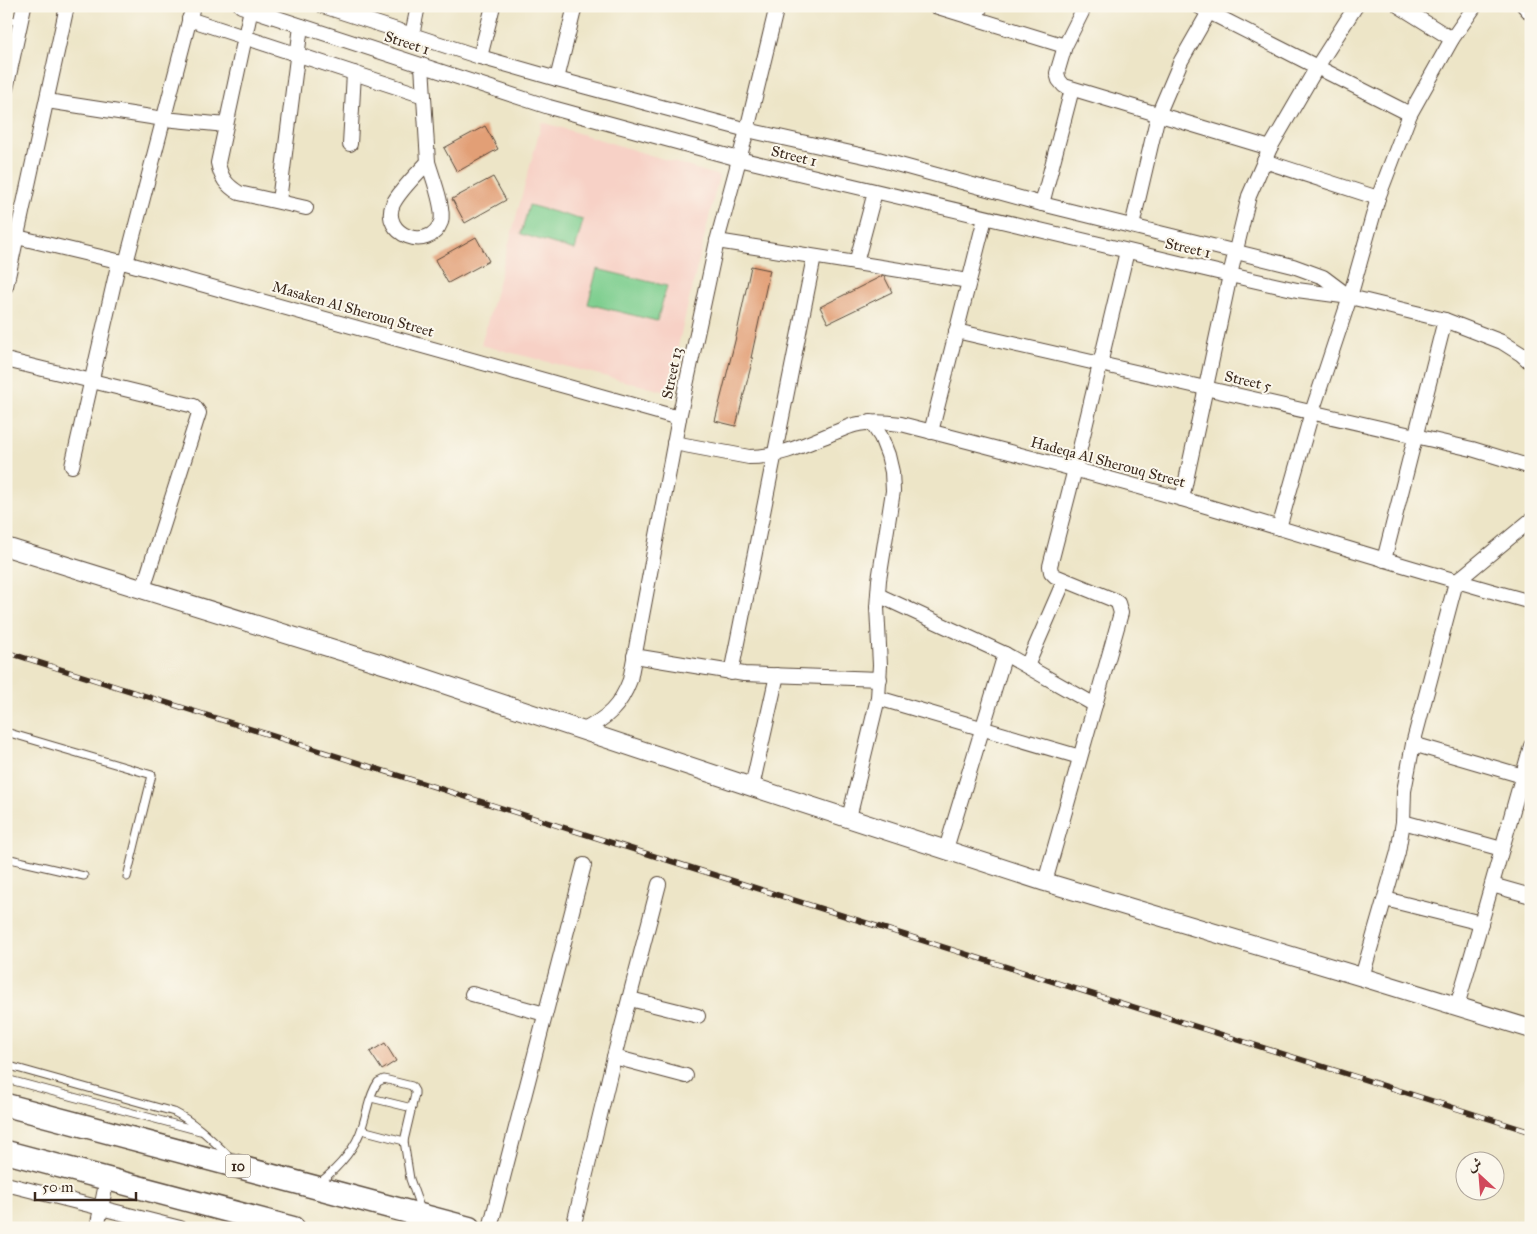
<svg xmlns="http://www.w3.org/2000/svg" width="1537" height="1234" font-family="'IM FELL Great Primer',Amiri,serif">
	<rect width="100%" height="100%" fill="#fbf7ec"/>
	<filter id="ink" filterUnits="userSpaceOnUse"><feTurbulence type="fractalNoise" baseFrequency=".02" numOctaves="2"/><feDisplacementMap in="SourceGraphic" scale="10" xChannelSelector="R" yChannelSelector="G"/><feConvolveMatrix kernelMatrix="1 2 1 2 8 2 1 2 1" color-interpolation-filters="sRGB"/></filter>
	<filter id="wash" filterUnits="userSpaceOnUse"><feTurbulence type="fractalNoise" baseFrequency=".0096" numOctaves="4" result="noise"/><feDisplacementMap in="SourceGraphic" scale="20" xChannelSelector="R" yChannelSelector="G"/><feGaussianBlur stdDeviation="1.12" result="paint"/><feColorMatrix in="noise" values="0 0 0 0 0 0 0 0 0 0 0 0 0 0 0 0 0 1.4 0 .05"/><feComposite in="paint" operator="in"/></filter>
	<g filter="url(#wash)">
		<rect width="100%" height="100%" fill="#ede5c7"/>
		<polygon fill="#f7d1c6" points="542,122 719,176 667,392 481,345"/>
		<g fill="#7dce8e" stroke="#5c7c56">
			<polygon points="529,205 583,220 575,250 521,234"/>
			<polygon points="597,269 667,286 657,321 588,304"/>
		</g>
		<g id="blocks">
			<g fill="#e29f76">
				<polygon points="485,126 498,149 457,172 444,148"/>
				<polygon points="493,177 506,200 465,223 452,199"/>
				<polygon points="476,237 489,261 448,283 435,260"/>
				<polygon points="751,266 770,270 751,358 753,358 736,426 715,421 736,337"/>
				<polygon points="882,276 884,276 892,292 828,323 820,307"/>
				<polygon points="385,1043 396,1061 382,1070 370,1052"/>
			</g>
		</g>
	</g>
	<g filter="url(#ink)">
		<use href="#blocks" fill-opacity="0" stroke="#564637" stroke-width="1"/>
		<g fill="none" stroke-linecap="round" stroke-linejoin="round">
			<g stroke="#564637" stroke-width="9">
				<g id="service">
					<polyline points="6,19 20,22"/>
					<polyline points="6,732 152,775 127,877"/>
					<polyline points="6,858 84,876"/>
					<path d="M6 1065 174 1112C196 1123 213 1141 230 1157"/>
					<polyline points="6,1079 200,1131"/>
					<polyline points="371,1098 412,1108"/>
					<polyline points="362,1130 404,1141"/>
					<path d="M319 1183C338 1168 355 1150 362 1127 367 1113 369 1094 378 1082L384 1079 412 1086 415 1091V1094L404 1141 410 1179 421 1210"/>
				</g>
			</g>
			<g stroke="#564637" stroke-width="16">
				<g id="minor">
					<polyline points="241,6 549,107 739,159 1230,275 1297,290 1350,297 1445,320 1502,342 1521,354 1531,363"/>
					<polyline points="323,6 480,57 557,79 747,130 878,159 1042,204 1293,266 1323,277 1347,295"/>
					<polyline points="935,6 1065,46"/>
					<polyline points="1085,6 1065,46 1057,73 1059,80 1064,86 1270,148"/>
					<polyline points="1356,6 1317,67 1410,114"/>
					<polyline points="1399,6 1452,39"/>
					<polyline points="1524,6 1531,14"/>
					<path d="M251 9 218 163C221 178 226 185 239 193L306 208"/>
					<polyline points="975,18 981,6"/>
					<polyline points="189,19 424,96"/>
					<polyline points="412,35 418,6"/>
					<polyline points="480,57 493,6"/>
					<polyline points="422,65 428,162"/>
					<polyline points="557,79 575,6"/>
					<polyline points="6,89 24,6"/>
					<polyline points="47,101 164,119 226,125"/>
					<polyline points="350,144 354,73"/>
					<polyline points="1264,161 1378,198"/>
					<path d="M428 162C432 176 445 208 441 222 429 254 380 234 393 204 400 190 417 174 428 162Z"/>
					<polyline points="279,201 301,26"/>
					<polyline points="1042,204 1072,89"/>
					<polyline points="1132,226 1158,115 1181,61 1209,12 1198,6"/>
					<polyline points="17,237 126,263 679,418"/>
					<polyline points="717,241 969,281"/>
					<polyline points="126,263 193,6"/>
					<polyline points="856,263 875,192"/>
					<polyline points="6,286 67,6"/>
					<polyline points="956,331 1472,449 1531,467"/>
					<polyline points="6,360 194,406 199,413 143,589"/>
					<polyline points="931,432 985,218"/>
					<path d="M674 443 749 457C780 457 806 444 833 433 842 430 850 425 859 424 873 421 886 422 901 424 995 448 1089 472 1182 499 1299 533 1414 570 1531 602"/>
					<polyline points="72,466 119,261"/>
					<polyline points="1182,499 1230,275 1249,196 1270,148 1317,67 1209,12 1212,6"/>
					<polyline points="1279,528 1312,412 1350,297 1378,198 1410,114 1452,39 1475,6"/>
					<polyline points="1384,560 1445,320"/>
					<polyline points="878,595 1005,654 1095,705"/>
					<polyline points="634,656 744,674 880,679"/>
					<polyline points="1027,666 1064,581"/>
					<polyline points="731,673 814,257"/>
					<polyline points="878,698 1080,757"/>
					<path d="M582 731C607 718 620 707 630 680L679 418 717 241 747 130 777 6"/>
					<polyline points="1413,744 1523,776"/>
					<polyline points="752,787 777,675"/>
					<polyline points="849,818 878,698 880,665 877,607 879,580 893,491 892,472 888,455 881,437 871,422"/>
					<polyline points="1403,822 1502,849"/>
					<polyline points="946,849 1005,654"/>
					<polyline points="1045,882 1121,613 1118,603 1114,600 1055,576 1051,572 1050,566 1075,469 1127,251"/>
					<polyline points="1492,885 1531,896"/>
					<polyline points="1385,899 1481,923"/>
					<polyline points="1362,977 1398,852 1403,822 1404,791 1413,744 1456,582 1531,520"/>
					<polyline points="472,994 545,1014"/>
					<polyline points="630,999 698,1016"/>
					<polyline points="1457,1006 1481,923 1531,746"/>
					<polyline points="614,1057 686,1076"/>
					<polyline points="6,1184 180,1228"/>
					<polyline points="97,1228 107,1179"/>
					<polyline points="490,1228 584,865"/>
					<polyline points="573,1228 614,1057 659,884"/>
				</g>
			</g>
			<g stroke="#564637" stroke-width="20">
				<polyline id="tertiary" points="6,547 392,667 752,787 1045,882 1362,977 1531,1029"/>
			</g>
			<g stroke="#564637" stroke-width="25">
				<g id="primary">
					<polyline points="6,1105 469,1228"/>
					<polyline points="6,1152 293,1228"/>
				</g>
			</g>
			<use href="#service" stroke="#fff" stroke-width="7"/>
			<use href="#minor" stroke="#fff" stroke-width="14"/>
			<use href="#tertiary" stroke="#fff" stroke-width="18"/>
			<use href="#primary" stroke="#fff" stroke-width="22"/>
			<g stroke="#3b2a1e" stroke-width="5.5">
				<polyline id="rail" points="6,652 1531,1132"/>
			</g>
			<use href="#rail" stroke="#fbf7ec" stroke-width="4" stroke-dasharray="11" stroke-linecap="butt"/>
		</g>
	</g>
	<g text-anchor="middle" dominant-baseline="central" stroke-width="4" stroke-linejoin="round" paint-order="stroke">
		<rect fill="#fbf7ec" stroke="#75685c" stroke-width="1" x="225.5" y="1154.5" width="25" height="23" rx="4"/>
		<g font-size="14" font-weight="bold" fill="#3b2a1e">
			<text x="238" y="1166">10</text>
		</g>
		<g font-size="15" fill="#3b2a1e" stroke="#fbf7ec">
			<text transform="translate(407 43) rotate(18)">Street 1</text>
			<text transform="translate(794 156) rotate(14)">Street 1</text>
			<text transform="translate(1188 248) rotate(13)">Street 1</text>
			<text transform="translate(353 309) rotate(16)">Masaken Al Sherouq Street</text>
			<text transform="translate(672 373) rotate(-78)">Street 13</text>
			<text transform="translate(1248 381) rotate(13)">Street 5</text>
			<text transform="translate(1108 462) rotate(15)">Hadeqa Al Sherouq Street</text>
		</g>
	</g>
	<rect width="1537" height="1234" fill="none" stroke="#fbf7ec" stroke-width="25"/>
	<g transform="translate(1480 1176) rotate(334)"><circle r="24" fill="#fbf7ec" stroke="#aea59a"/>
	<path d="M0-4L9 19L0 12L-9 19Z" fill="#d1495b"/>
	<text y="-8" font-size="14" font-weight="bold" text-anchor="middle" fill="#3b2a1e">ش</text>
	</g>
	<path d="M35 1192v8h101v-8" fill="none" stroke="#3b2a1e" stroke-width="2.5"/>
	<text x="42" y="1192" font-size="15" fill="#3b2a1e" stroke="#fbf7ec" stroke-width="4" paint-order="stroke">50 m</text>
</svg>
